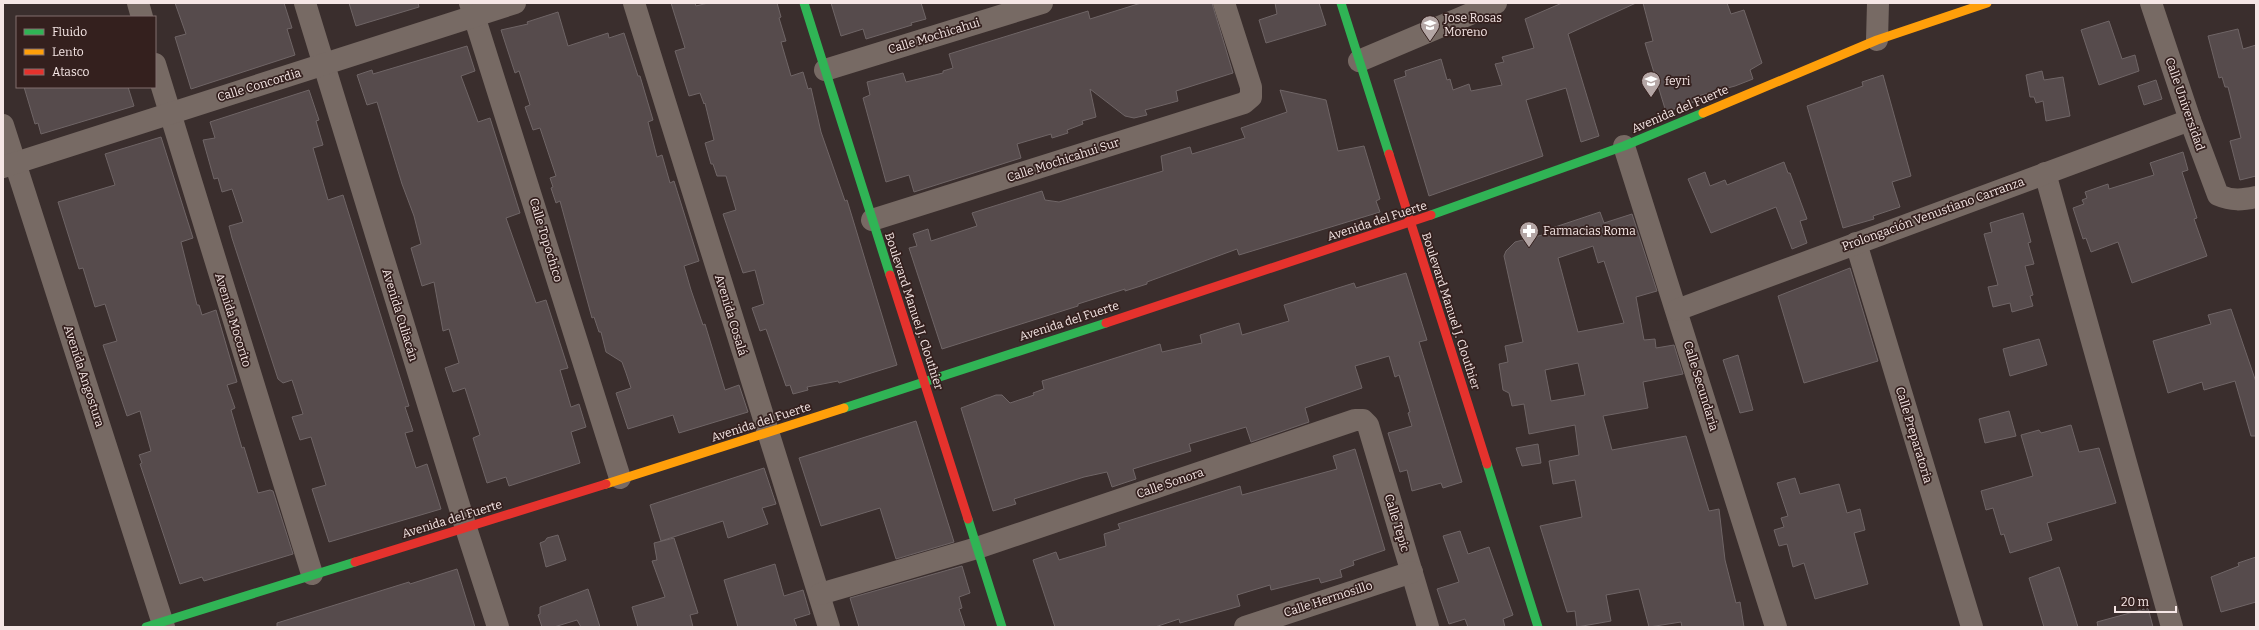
<svg xmlns="http://www.w3.org/2000/svg" width="2259" height="630" font-family="Bitter,serif">
	<rect width="100%" height="100%" fill="#3a2e2d"/>
	<g fill="#564b4c" stroke="#6f6566" fill-rule="evenodd">
		<polygon points="175,3 284,3 292,28 287,29 295,55 191,89 175,37 186,34"/>
		<polygon points="349,3 418,3 419,7 356,26"/>
		<polygon points="671,3 695,3 696,6 708,3 777,3 781,17 779,18 786,41 781,42 791,76 803,72 808,89 811,88 821,132 845,201 847,200 897,365 839,383 838,381 807,387 808,390 793,394 790,385 786,386 766,329 760,331 752,308 764,304 755,270 743,273 723,214 736,210 726,176 717,176 713,164 711,164 705,143 714,140 705,103 704,104 700,93 689,96 675,51 685,48"/>
		<polygon points="831,3 921,3 926,19 911,23 912,25 866,39 863,29 841,36"/>
		<polygon points="1141,3 1212,3 1233,73 1176,91 1178,101 1145,110 1147,115 1134,118 1125,116 1090,89 1096,117 1082,121 1083,124 1067,130 1068,133 1052,138 1051,134 1017,144 1021,158 914,192 909,175 886,182 863,98 870,95 867,82 903,73 906,82 943,73 943,71 953,68 949,54 1088,11 1090,19"/>
		<polygon points="1275,3 1319,3 1326,25 1266,43 1259,20 1277,14"/>
		<polygon points="1562,3 1636,3 1568,34 1599,136 1581,142 1566,88 1526,100 1543,156 1429,196 1394,80 1406,76 1405,71 1441,59 1447,80 1450,79 1453,90 1469,84 1471,91 1502,85 1495,64 1504,62 1502,57 1534,48 1525,19"/>
		<polygon points="1643,3 1727,3 1731,14 1744,10 1762,63 1750,70 1753,79 1735,86 1698,96 1699,100 1666,112 1645,43 1653,41"/>
		<polygon points="558,12 568,46 608,33 609,38 624,33 638,76 640,76 653,120 648,122 657,157 662,155 670,183 674,181 699,261 684,266 691,290 703,325 705,324 725,390 739,385 748,412 679,433 673,415 628,429 616,393 631,388 626,373 622,362 606,352 601,332 599,332 594,317 592,318 560,201 556,203 551,188 553,187 550,178 556,176 540,128 533,130 525,107 530,105 519,71 515,73 501,30 528,24 527,22"/>
		<polygon points="2109,21 2122,59 2135,55 2139,71 2099,85 2081,30"/>
		<polygon points="2238,29 2243,49 2256,45 2256,176 2240,180 2230,141 2241,138 2228,87 2225,87 2222,77 2219,78 2208,36"/>
		<polygon points="467,46 475,71 461,76 478,122 490,118 520,213 506,218 536,303 546,300 568,368 560,370 571,407 579,404 586,427 571,432 580,463 509,486 506,477 487,483 473,438 480,435 465,388 453,392 445,368 459,363 449,329 443,331 434,282 422,286 411,248 421,244 414,216 402,184 377,102 367,105 357,75 372,70 373,74"/>
		<polygon points="2042,71 2044,80 2063,77 2070,116 2046,121 2043,101 2036,103 2034,97 2030,97 2026,75"/>
		<polygon points="1883,75 1911,176 1892,182 1900,207 1873,216 1874,219 1843,228 1807,106 1863,86 1862,82"/>
		<polygon points="2156,80 2162,99 2144,105 2138,86"/>
		<polygon points="24,87 128,87 134,106 41,134 38,123 35,124"/>
		<polygon points="309,90 319,120 316,121 323,145 313,148 328,200 343,195 409,406 405,407 413,431 405,433 416,468 427,464 441,509 329,542 312,489 326,485 311,437 300,440 292,417 303,414 292,380 283,383 278,379 232,238 229,226 243,222 232,189 222,192 218,178 214,179 203,140 215,138 210,122"/>
		<polygon points="1280,90 1326,100 1338,151 1364,146 1380,199 1376,201 1380,212 1239,255 1237,249 1147,282 1147,284 1125,291 1125,289 1078,304 1078,306 942,349 909,248 917,246 913,234 928,229 931,241 977,226 972,213 1042,191 1045,200 1059,202 1163,171 1161,156 1190,147 1192,154 1245,138 1241,128 1287,112"/>
		<polygon points="161,137 193,238 181,242 197,305 199,305 202,315 216,310 237,382 227,385 235,408 231,410 242,448 244,447 258,493 270,490 273,491 293,554 204,581 202,577 180,584 140,464 142,463 139,455 151,451 140,411 127,416 103,345 117,341 105,304 95,307 83,268 79,269 58,202 115,185 105,154"/>
		<polygon points="2183,152 2188,170 2182,172 2197,218 2194,219 2207,256 2132,283 2118,242 2091,252 2086,238 2083,239 2073,208 2084,204 2082,200 2087,198 2085,192 2108,184 2109,189 2154,175 2150,163"/>
		<polygon points="1784,162 1788,173 1790,173 1807,219 1800,221 1807,243 1792,249 1776,207 1711,233 1688,179 1705,172 1710,186 1725,180 1727,185"/>
		<path d="M1600 212 1604 223 1632 214 1657 291 1636 297 1644 340 1655 339 1656 348 1674 345 1683 374 1643 382 1648 408 1603 416 1612 450 1686 436 1709 511 1719 509 1725 560 1736 603 1740 602 1744 627H1682L1681 622 1649 627 1639 589 1606 595 1611 621 1577 627 1575 611 1567 612 1540 526 1582 517 1575 480 1553 484 1549 461 1579 455 1575 425 1529 434 1524 404 1512 406 1509 393 1503 390 1499 364 1508 362 1505 346 1523 342 1504 256 1506 251 1515 242 1550 233 1549 229ZM1593 246 1598 263 1604 261 1624 323 1578 332 1558 258ZM1578 363 1585 395 1551 401 1545 370Z"/>
		<polygon points="2023,213 2031,242 2028,243 2034,264 2025,266 2033,295 2030,296 2033,306 2012,312 2010,303 1993,307 1988,287 1998,285 1984,234 1992,232 1990,223"/>
		<polygon points="1850,268 1878,361 1804,383 1778,296"/>
		<polygon points="1406,273 1427,340 1419,342 1462,482 1443,488 1441,483 1412,491 1407,470 1400,472 1388,433 1412,426 1408,413 1410,412 1399,375 1395,377 1389,356 1355,366 1362,388 1305,408 1309,422 1251,442 1246,427 1189,444 1191,451 1133,469 1136,479 1112,487 1107,472 1084,477 1014,499 1016,504 993,511 961,408 996,395 1002,395 1010,403 1034,395 1033,393 1044,389 1042,381 1160,344 1162,352 1202,343 1200,335 1239,323 1242,335 1289,321 1284,305 1354,283 1356,288"/>
		<polygon points="2231,309 2256,382 2256,436 2251,436 2235,381 2204,390 2202,382 2168,393 2153,341 2211,324 2208,315"/>
		<polygon points="2039,339 2047,365 2010,376 2003,349"/>
		<polygon points="1738,355 1753,410 1740,413 1723,360"/>
		<polygon points="2009,411 2016,436 1985,443 1979,419"/>
		<polygon points="916,421 954,542 896,559 880,508 821,526 799,458"/>
		<polygon points="2071,425 2079,452 2099,448 2116,503 2047,523 2052,540 2010,553 2004,534 2001,535 1993,508 1986,510 1981,491 2033,476 2021,435 2039,430 2041,433"/>
		<polygon points="1538,444 1541,463 1522,466 1516,448"/>
		<polygon points="1355,449 1385,550 1353,561 1354,565 1340,570 1342,577 1321,583 1319,578 1271,590 1270,585 1237,595 1240,606 1180,623 1179,619 1155,627 1055,627 1033,560 1056,552 1059,560 1106,546 1104,534 1120,529 1118,524 1240,486 1242,495 1337,469 1333,456"/>
		<polygon points="764,468 776,504 762,508 768,524 728,538 723,521 661,541 650,505"/>
		<polygon points="1795,478 1800,494 1839,484 1847,513 1860,509 1865,530 1854,533 1868,584 1815,599 1804,563 1793,567 1787,544 1779,546 1774,530 1784,527 1781,518 1788,516 1777,483"/>
		<polygon points="1460,531 1468,554 1489,547 1513,615 1503,619 1505,627 1468,627 1465,619 1449,624 1437,589 1459,582 1443,536"/>
		<polygon points="558,535 566,560 546,567 540,543 545,541 547,538"/>
		<polygon points="674,538 698,613 690,615 693,627 638,627 632,607 665,597 652,561 657,560 654,543"/>
		<polygon points="2256,557 2256,602 2221,612 2211,577 2239,566 2238,563"/>
		<polygon points="775,564 784,596 803,590 810,614 794,619 797,627 738,627 724,580"/>
		<polygon points="962,566 970,593 959,597 962,608 959,609 965,627 859,627 850,598"/>
		<polygon points="2059,567 2063,579 2078,627 2044,627 2029,578"/>
		<polygon points="457,569 475,627 277,627 277,623 409,582 410,584"/>
		<polygon points="588,589 600,627 581,627 577,620 554,627 542,627 538,615 540,614 540,607"/>
		<polygon points="2148,608 2153,627 2098,627 2097,622"/>
	</g>
	<g fill="none" stroke-linecap="round" stroke-linejoin="round">
		<g stroke="#776a64" stroke-width="22">
			<polyline points="138,3 142,17"/>
			<polyline points="305,3 466,528 498,627"/>
			<polyline points="470,3 620,478"/>
			<polyline points="634,3 829,627"/>
			<path d="M2151 3 2190 120 2218 195C2232 201 2242 200 2256 197"/>
			<polyline points="1877,40 1878,3"/>
			<polyline points="1359,61 1496,3"/>
			<polyline points="155,64 312,574"/>
			<polyline points="825,70 1042,3"/>
			<polyline points="3,125 164,627"/>
			<polyline points="1624,146 1776,627"/>
			<polyline points="3,167 515,3"/>
			<polyline points="2045,173 2172,627"/>
			<polyline points="872,220 1244,103 1251,97 1251,87 1224,3"/>
			<polyline points="1856,243 1972,627"/>
			<polyline points="1677,310 2190,120"/>
			<polyline points="820,594 977,548 1355,420 1363,420 1368,425 1428,627"/>
			<polyline points="1245,627 1412,572"/>
		</g>
		<g stroke="#30b455" stroke-width="9">
			<polyline points="804,3 890,275"/>
			<polyline points="1341,3 1389,154"/>
			<polyline points="1431,215 1624,146 1703,113"/>
			<polyline points="844,408 1106,323"/>
			<polyline points="1487,464 1538,627"/>
			<polyline points="968,519 1002,627"/>
			<polyline points="146,627 355,562"/>
		</g>
		<g stroke="#ff9f0a" stroke-width="9">
			<polyline points="1703,113 1877,40 1987,3"/>
			<polyline points="606,484 844,408"/>
		</g>
		<g stroke="#e5322d" stroke-width="9">
			<polyline points="1389,154 1487,464"/>
			<polyline points="890,275 968,519"/>
			<polyline points="1106,323 1431,215"/>
			<polyline points="355,562 606,484"/>
		</g>
	</g>
	<defs>
		<g id="school-pin" transform="scale(1)"><path d="M0 17L-7.5 6A9.5 9.5 0 1 1 7.5 6Z" fill="#b4a6a5" stroke="#34201e"/><path d="M0-5L7-2L0 1L-7-2ZM-4 1L0 2.5L4 1V4Q0 6-4 4Z" fill="#fff"/></g>
		<g id="pharmacy-pin" transform="scale(1)"><path d="M0 17L-7.5 6A9.5 9.5 0 1 1 7.5 6Z" fill="#b4a6a5" stroke="#34201e"/><path d="M-2-6h4v4h4v4h-4v4h-4v-4h-4v-4h4Z" fill="#fff"/></g>
	</defs>
	<g fill-rule="evenodd">
		<use href="#school-pin" x="1430" y="25"/>
		<use href="#school-pin" x="1651" y="81"/>
		<use href="#pharmacy-pin" x="1529" y="231"/>
	</g>
	<g text-anchor="middle" dominant-baseline="central" stroke-width="3.5" stroke-linejoin="round" paint-order="stroke">
		<g font-size="12" fill="#f5e6e5" stroke="#34201e" text-anchor="start">
			<text x="1444" y="18">Jose Rosas<tspan x="1444" dy="14">Moreno</tspan></text>
			<text x="1665" y="81">feyri</text>
			<text x="1543" y="231">Farmacias Roma</text>
		</g>
		<g font-size="12" fill="#f5e6e5" stroke="#34201e">
			<text transform="translate(934 36) rotate(-17)">Calle Mochicahui</text>
			<text transform="translate(259 85) rotate(-17)">Calle Concordia</text>
			<text transform="translate(2185 104) rotate(71)">Calle Universidad</text>
			<text transform="translate(1680 109) rotate(-23)">Avenida del Fuerte</text>
			<text transform="translate(1063 160) rotate(-18)">Calle Mochicahui Sur</text>
			<text transform="translate(1933 214) rotate(-20)">Prolongación Venustiano Carranza</text>
			<text transform="translate(1377 221) rotate(-18)">Avenida del Fuerte</text>
			<text transform="translate(546 240) rotate(73)">Calle Topochico</text>
			<text transform="translate(914 311) rotate(72)">Boulevard Manuel J. Clouthier</text>
			<text transform="translate(1451 311) rotate(72)">Boulevard Manuel J. Clouthier</text>
			<text transform="translate(400 315) rotate(73)">Avenida Culiacán</text>
			<text transform="translate(731 315) rotate(73)">Avenida Cosalá</text>
			<text transform="translate(233 320) rotate(73)">Avenida Mocorito</text>
			<text transform="translate(1069 321) rotate(-18)">Avenida del Fuerte</text>
			<text transform="translate(84 376) rotate(72)">Avenida Angostura</text>
			<text transform="translate(1701 386) rotate(73)">Calle Secundaria</text>
			<text transform="translate(761 422) rotate(-18)">Avenida del Fuerte</text>
			<text transform="translate(1914 435) rotate(73)">Calle Preparatoria</text>
			<text transform="translate(1170 483) rotate(-19)">Calle Sonora</text>
			<text transform="translate(452 519) rotate(-17)">Avenida del Fuerte</text>
			<text transform="translate(1397 523) rotate(73)">Calle Tepic</text>
			<text transform="translate(1328 599) rotate(-18)">Calle Hermosillo</text>
		</g>
	</g>
	<rect width="2259" height="630" fill="none" stroke="#f5e6e5" stroke-width="8"/>
	<rect x="16" y="16" width="140" height="72" fill="#34201e" stroke="#816f6e"/>
	<rect x="24" y="29" width="20" height="6" fill="#30b455" stroke="#816f6e"/>
	<text x="52" y="36" font-size="12" fill="#f5e6e5">Fluido</text>
	<rect x="24" y="49" width="20" height="6" fill="#ff9f0a" stroke="#816f6e"/>
	<text x="52" y="56" font-size="12" fill="#f5e6e5">Lento</text>
	<rect x="24" y="69" width="20" height="6" fill="#e5322d" stroke="#816f6e"/>
	<text x="52" y="76" font-size="12" fill="#f5e6e5">Atasco</text>
	<path d="M2115 606v6h61v-6" fill="none" stroke="#f5e6e5" stroke-width="2"/>
	<text x="2121" y="606" font-size="12" fill="#f5e6e5" stroke="#34201e" stroke-width="3" paint-order="stroke">20 m</text>
</svg>
